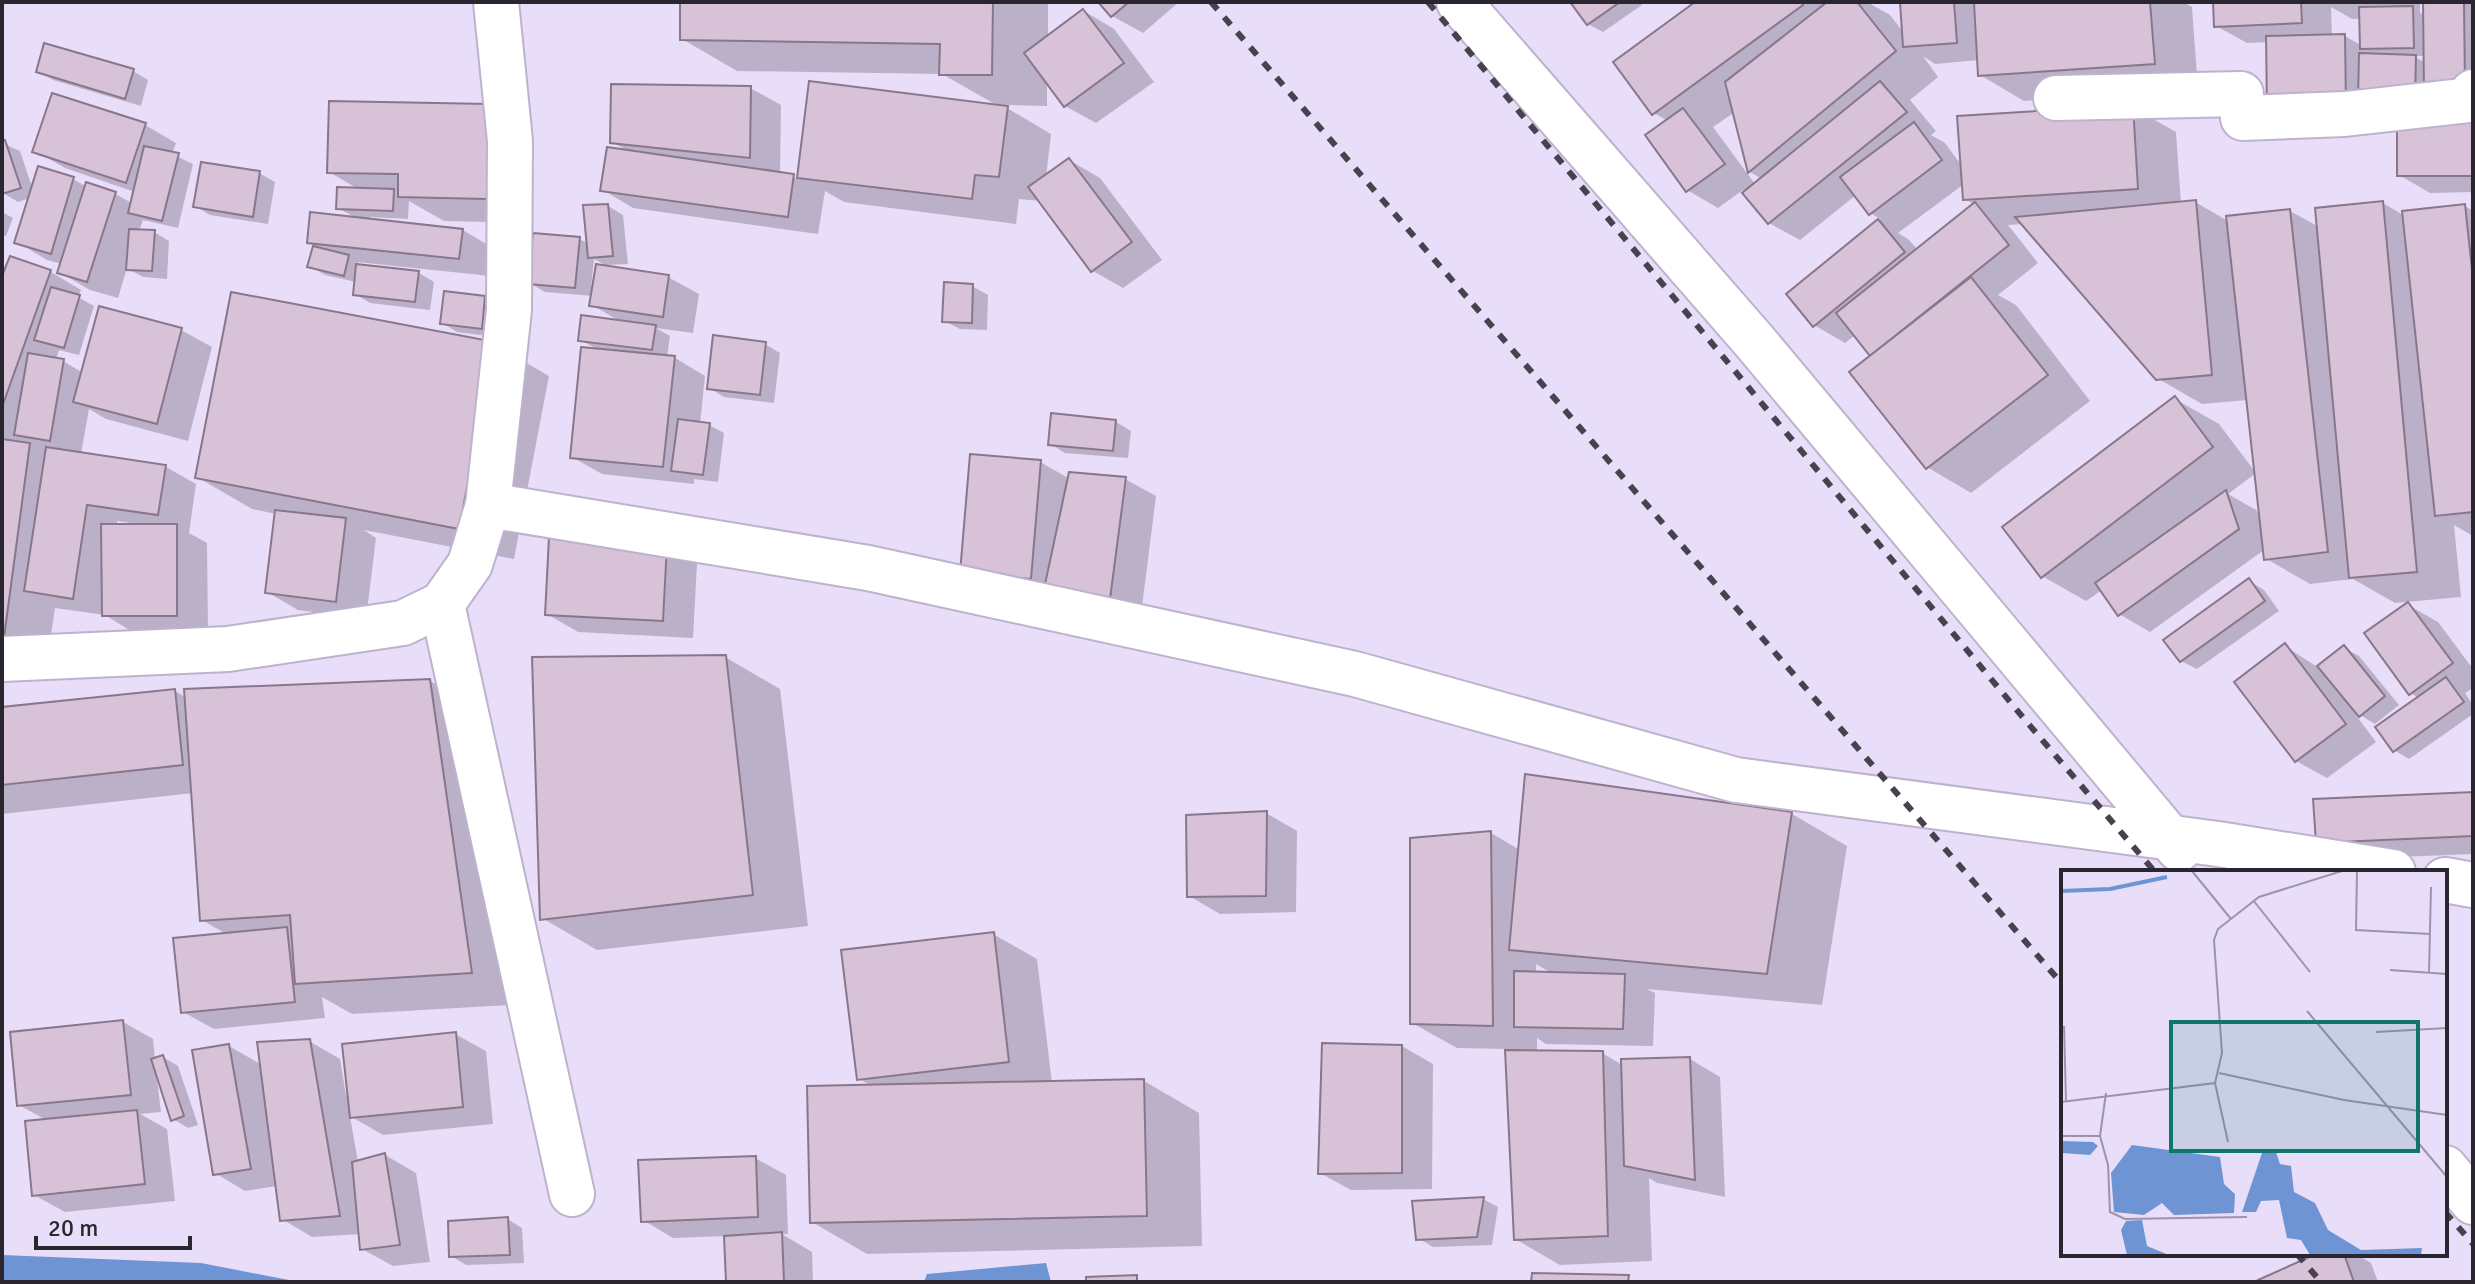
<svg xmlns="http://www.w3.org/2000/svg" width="2475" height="1284" font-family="Signika,sans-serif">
	<rect width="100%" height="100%" fill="#e9defa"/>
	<g fill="#6f94d3">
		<polygon points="2,1255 201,1263 299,1282 2,1282"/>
		<polygon points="1046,1263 1051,1282 924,1282 927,1274"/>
	</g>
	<g fill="#0003" fill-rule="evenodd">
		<polygon points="682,2 1048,2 1048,38 1084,11 1114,29 1154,82 1096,123 1065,106 1047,81 1047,106 1002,105 1051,134 1046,177 1069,160 1100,178 1162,260 1123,288 1093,271 1041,201 1019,199 1016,224 844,202 825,191 818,234 633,208 603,190 630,152 612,142 750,88 781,105 780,174 799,179 811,84 1000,107 942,74 737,71 682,39"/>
		<polygon points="1100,2 1179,2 1143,33 1112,16"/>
		<polygon points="1573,2 1640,2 1642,5 1603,32 1588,24"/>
		<path d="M1698 2H1825L1827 4 1830 2H1867L1890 15 1904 33 1902 2H2183L2192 7 2198 89 2024 101 1980 75 1979 60 1935 64 1923 56 1938 77 1910 100 1936 131 1931 135 1945 143 1962 166 2132 107 2176 132 2181 204 2195 202 2228 221 2290 211 2319 227 2383 203 2405 216 2465 206 2473 211V536L2454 525 2461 597 2395 603 2353 579 2310 584 2265 558 2264 550 2150 632 2119 614 2102 590 2086 601 2042 576 2175 399 2219 424 2256 473 2228 494 2256 510 2261 519 2248 400 2202 404 2157 378 2023 224 2008 225 2038 263 1998 295 2016 305 2090 401 1971 493 1927 467 1873 356 1855 335 1845 343 1814 325 1789 294 1881 219 1870 213 1856 195 1800 240 1769 223 1743 190 1718 208 1687 190 1668 121 1654 113ZM1735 112 1750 172 1762 179 1755 184 1713 127ZM1964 184 1965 199 1975 205 1918 250 1908 239 1898 233Z"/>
		<path d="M2215 2H2473V107L2376 125 2268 42 2247 43 2216 26ZM2420 3 2425 6V15L2420 13ZM2331 7 2352 19H2361L2362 46 2345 36 2332 37ZM2413 56H2426V63Z"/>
		<polygon points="38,71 133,71 148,80 141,106 53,80"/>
		<polygon points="488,106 532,131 531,223 444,221 409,201 408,219 370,217 370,221 463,230 493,248 490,276 357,262 364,266 419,273 434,282 430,310 370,303 355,294 356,282 325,275 310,266 315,246 309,242 358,219 338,208 360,190 329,172"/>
		<polygon points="2473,118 2473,192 2430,193 2399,175"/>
		<polygon points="145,125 176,143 172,154 193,164 178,228 143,220 139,231 154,232 169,241 167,279 143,277 127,268 118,298 90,290 59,272 62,264 47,260 17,242 30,198 18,202 3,193 2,143 20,151 33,190 39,169 73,179 87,187 115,194 132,203 135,192 65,168 35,151"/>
		<polygon points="259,173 275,182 268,224 210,215 195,206"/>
		<polygon points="608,206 623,215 628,264 605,265 594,259 591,287 668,277 699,294 693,333 656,328 670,336 667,357 675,358 705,376 700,424 709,425 724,433 718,482 694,479 694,484 602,474 572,457 599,350 580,340 621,322 592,305 593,296 545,292 530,283 579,239 589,244"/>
		<polygon points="2,212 13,218 6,236 2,235"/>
		<path d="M11 258 51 272 81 290 78 297 94 306 79 355 59 350 56 360 63 361 83 373 181 330 212 347 188 441 106 419 89 409 81 454 166 467 196 484 189 533 207 543 208 633H134L105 615 55 608 46 669 2 664V282ZM117 521 131 523V526H117Z"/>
		<polygon points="972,286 988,295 987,330 960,329 944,321"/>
		<polygon points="485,298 500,307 496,337 457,332 442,323"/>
		<polygon points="494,344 549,376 514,559 364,530 376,538 366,619 298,610 267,592 277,514 252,509 197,477"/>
		<polygon points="765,344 780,353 774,403 724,397 709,388"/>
		<polygon points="1053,416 1116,422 1131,431 1128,458 1065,453 1050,444"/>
		<polygon points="1040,462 1070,479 1125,479 1156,496 1141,615 992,590"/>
		<polygon points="666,546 697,564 693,638 578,632 547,614"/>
		<polygon points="2249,581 2264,590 2279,611 2197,669 2181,661"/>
		<polygon points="2408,605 2438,622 2473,669 2473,688 2465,693 2473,705 2473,714 2409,759 2394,750 2419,698 2410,693"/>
		<polygon points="2285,646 2319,668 2344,648 2359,656 2399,705 2375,724 2352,710 2376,742 2327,778 2296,761"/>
		<polygon points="725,657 780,689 808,926 597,950 542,918"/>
		<polygon points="430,681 485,713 526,1004 352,1014 322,997 325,1018 214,1029 183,1012 228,935 202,920 194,793 2,814 2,709 175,691 187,698"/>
		<path d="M1527 776 1792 814 1847 846 1822 1005 1647 989 1655 993 1653 1046 1546 1044 1537 1038V1052L1602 1053 1624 1066 1690 1059 1720 1077 1725 1197 1657 1183 1649 1178 1652 1261 1560 1265 1515 1239 1507 1049 1457 1048 1412 1023V840L1491 833 1520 850ZM1536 964 1553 974 1536 973Z"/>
		<polygon points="2473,794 2473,854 2348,859 2318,841"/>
		<polygon points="1266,813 1297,831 1296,912 1220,914 1189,896"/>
		<polygon points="993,934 1037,959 1052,1083 1144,1081 1199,1113 1202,1246 867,1254 812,1222 873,1087 858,1078"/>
		<polygon points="123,1022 153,1039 155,1060 163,1057 178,1066 198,1125 188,1128 173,1119 157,1079 161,1112 140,1114 167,1129 175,1201 65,1212 34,1195 46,1120 19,1105"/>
		<polygon points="455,1034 486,1051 493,1124 383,1135 350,1116 358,1162 385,1155 416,1173 430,1262 393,1266 362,1249 361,1234 312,1237 282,1219 277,1186 245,1191 215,1173 229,1046 262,1065 309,1041 340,1059 346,1095"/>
		<polygon points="1402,1046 1433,1064 1432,1189 1351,1190 1320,1173"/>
		<polygon points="755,1158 786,1175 788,1234 782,1234 812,1252 813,1282 728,1282 726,1236 673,1238 643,1220"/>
		<polygon points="1483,1199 1498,1207 1492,1245 1433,1247 1418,1238"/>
		<polygon points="507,1219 522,1228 524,1263 466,1265 451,1256"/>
		<polygon points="2321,1254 2356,1254 2371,1263 2378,1282 2261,1282"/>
	</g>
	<g fill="#d8c2d8" stroke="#8a768a" stroke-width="2">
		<polygon points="680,2 993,2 992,75 939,75 940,44 680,40"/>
		<polygon points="1098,2 1129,2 1111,17"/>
		<polygon points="1570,2 1620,2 1587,25"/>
		<polygon points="1695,2 1801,2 1803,5 1652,115 1613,62"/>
		<polygon points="1827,2 1857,2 1896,51 1748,173 1725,82"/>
		<polygon points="1900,2 1954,2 1957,43 1903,47"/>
		<polygon points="1974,2 2150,2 2155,64 1978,76"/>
		<polygon points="2213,2 2301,2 2302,23 2214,27"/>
		<polygon points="2423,2 2464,2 2465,90 2424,91"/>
		<polygon points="2413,6 2414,48 2360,49 2359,7"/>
		<polygon points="1083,9 1124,63 1064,107 1024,53"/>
		<polygon points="2345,34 2346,108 2267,110 2266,36"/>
		<polygon points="44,43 134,69 125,99 36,72"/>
		<polygon points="2359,53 2416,55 2415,99 2358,98"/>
		<polygon points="809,81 1008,106 999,177 975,175 972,199 797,178"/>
		<polygon points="1880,81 1907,112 1768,224 1742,193"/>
		<polygon points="611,84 751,86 750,158 610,143"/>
		<polygon points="52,93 146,123 126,183 32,152"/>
		<polygon points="329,101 489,104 487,199 398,197 398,174 327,173"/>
		<polygon points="2133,105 2138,189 1963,200 1957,116"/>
		<polygon points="1683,108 1725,164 1686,192 1645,135"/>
		<rect x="2397" y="116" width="76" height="60"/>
		<polygon points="1914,122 1942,160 1869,215 1840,177"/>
		<polygon points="2,140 5,140 21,188 2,194"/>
		<polygon points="144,146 179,153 162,221 128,213"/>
		<polygon points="607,147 794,174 788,217 600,191"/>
		<polygon points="1069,158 1132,242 1091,272 1028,187"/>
		<polygon points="201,162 260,171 253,217 193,207"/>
		<polygon points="38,166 74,177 51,254 14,243"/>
		<polygon points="86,182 116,192 87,282 57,273"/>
		<polygon points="337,187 394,189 393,211 336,209"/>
		<polygon points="2196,200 2212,375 2156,380 2015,217"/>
		<polygon points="2383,201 2417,572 2349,578 2315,208"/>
		<polygon points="1975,202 2009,245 1870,356 1836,313"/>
		<polygon points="608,204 613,256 588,258 583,205"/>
		<polygon points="2465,204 2473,279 2473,512 2435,516 2402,211"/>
		<polygon points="2290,209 2328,552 2264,560 2226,216"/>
		<polygon points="310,212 463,229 459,259 307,243"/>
		<polygon points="1878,219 1905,252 1813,327 1786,294"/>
		<polygon points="129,229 155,230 152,271 126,270"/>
		<polygon points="533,233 580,237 575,288 528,284"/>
		<polygon points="313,246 349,255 344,276 307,267"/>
		<polygon points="10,256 51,270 2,407 2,276"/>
		<polygon points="356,264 419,271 415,302 353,295"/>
		<polygon points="596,264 669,275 663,317 589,306"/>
		<polygon points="1971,277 2048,375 1926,469 1849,372"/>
		<polygon points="944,282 973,284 972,323 942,322"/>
		<polygon points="51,287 80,295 64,348 34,340"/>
		<polygon points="444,291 485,296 482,329 440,324"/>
		<polygon points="231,292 495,342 459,529 195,478"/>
		<polygon points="99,306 182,328 157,424 73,402"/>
		<polygon points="581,315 656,325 652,350 578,341"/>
		<polygon points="713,335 766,342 760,395 707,389"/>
		<polygon points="581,347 675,356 663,467 570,458"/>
		<polygon points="28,353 64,359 50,441 14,435"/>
		<polygon points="2175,396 2213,447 2041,578 2002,527"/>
		<polygon points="1051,413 1116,420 1113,451 1048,445"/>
		<polygon points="678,419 710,423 703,475 671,471"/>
		<polygon points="2,439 30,443 3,645 2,645"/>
		<polygon points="46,447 166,465 158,515 87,505 73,599 24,591"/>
		<polygon points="970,454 1041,460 1031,579 960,573"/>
		<polygon points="1069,472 1126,477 1110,599 1044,589"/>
		<polygon points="2226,490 2239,529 2118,616 2095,583"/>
		<polygon points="275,510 346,518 336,602 265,593"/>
		<polygon points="101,524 177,524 177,616 102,616"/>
		<polygon points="549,537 667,544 663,621 545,615"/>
		<polygon points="2249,578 2265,601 2180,662 2163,640"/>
		<polygon points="2408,602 2453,663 2409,695 2364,633"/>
		<polygon points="2285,643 2346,724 2295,762 2234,682"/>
		<polygon points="2344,645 2385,696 2359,717 2317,666"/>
		<polygon points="726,655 753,895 540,920 532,657"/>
		<polygon points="2446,677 2464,702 2393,752 2375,727"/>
		<polygon points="430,679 472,973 295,984 290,915 200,921 184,689"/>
		<polygon points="175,689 183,765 2,785 2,707"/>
		<polygon points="1525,774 1792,812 1767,974 1509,950"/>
		<polygon points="2473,792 2473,836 2316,843 2313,799"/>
		<polygon points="1267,811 1266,896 1187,897 1186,815"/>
		<polygon points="1491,831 1493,1026 1410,1024 1410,838"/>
		<polygon points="287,927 295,1002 181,1013 173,938"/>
		<polygon points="994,932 1009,1062 857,1080 841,950"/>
		<polygon points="1514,971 1625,974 1623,1029 1514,1027"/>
		<polygon points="123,1020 131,1095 17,1106 10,1032"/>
		<polygon points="456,1032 463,1107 350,1118 342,1044"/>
		<polygon points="310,1039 340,1216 280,1221 257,1042"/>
		<polygon points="1322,1043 1402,1045 1402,1173 1318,1174"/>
		<polygon points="229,1044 251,1169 213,1175 192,1050"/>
		<polygon points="1505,1050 1603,1051 1608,1236 1514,1240"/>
		<polygon points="163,1055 184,1116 171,1121 151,1059"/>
		<polygon points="1690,1057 1695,1180 1624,1166 1621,1059"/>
		<polygon points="1144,1079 1147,1216 810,1223 807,1086"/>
		<polygon points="137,1110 145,1184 32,1196 25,1121"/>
		<polygon points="385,1153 400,1245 360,1250 352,1162"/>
		<polygon points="756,1156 758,1217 641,1222 638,1160"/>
		<polygon points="1484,1197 1477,1237 1416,1240 1412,1201"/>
		<polygon points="508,1217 510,1255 449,1257 448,1221"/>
		<polygon points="782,1232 784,1282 726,1282 724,1236"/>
		<polygon points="2316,1254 2344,1254 2354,1282 2259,1282 2258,1280"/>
		<polygon points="1532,1273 1629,1275 1628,1282 1531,1282"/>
		<polygon points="1137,1275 1137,1282 1086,1282 1086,1277"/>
	</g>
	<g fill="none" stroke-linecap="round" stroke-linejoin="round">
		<g stroke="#bdb3cd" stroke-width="48">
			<g id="minor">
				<polyline points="1459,2 1755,342 2179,849"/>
				<polyline points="2056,98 2241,94 2243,118 2345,114 2470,100 2473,92"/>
				<polyline points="488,505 868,568 1355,674 1736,780 2218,844 2393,872"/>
				<polyline points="442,604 572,1194"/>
				<polyline points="2,659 228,649 403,623 442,604 470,564 488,505 509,310 510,141 496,2"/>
				<polyline points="2445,880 2473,885"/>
				<polyline points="2445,1168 2473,1202"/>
			</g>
		</g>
		<use href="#minor" stroke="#fff" stroke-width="44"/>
		<g stroke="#47424e" stroke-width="6" stroke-dasharray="10 10" stroke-linecap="butt">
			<polyline points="1211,2 2063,985"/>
			<polyline points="1428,2 2026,721 2155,872"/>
			<polyline points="2445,1212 2473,1244"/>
			<polyline points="2297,1254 2321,1282"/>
		</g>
	</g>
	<g transform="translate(2061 870)">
		<rect width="386" height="386" fill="#e9defa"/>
		<path d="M0 271 32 272 37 276 29 285 1 283ZM71 275 159 287 163 314 174 324 173 343 113 345 101 333 83 345 53 342 50 303ZM214 279 219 294 230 296 233 322 254 333 267 360 300 380 361 378 360 385H249L240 370 226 368 218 330 200 331 195 342H181L202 280ZM81 350 86 376 108 385H66L60 360 65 351Z" fill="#6f94d3"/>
		<path fill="none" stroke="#6f94d3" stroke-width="4" d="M0 21 49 19 106 7"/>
		<path fill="none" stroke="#9d94a9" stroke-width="2" d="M131 1 170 49M296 1 295 60 369 64M192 30 249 102M329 100 386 104M368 103 370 17M246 141 386 307M3 156 5 231M315 162 386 158M158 203 283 230 386 245M154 213 167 272M45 223 39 266 47 295 49 342 64 349 186 347M0 232 154 213 161 183 153 70 157 59 198 27 281 1M0 266H39"/>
		<path fill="#0f766e" fill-opacity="0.15" stroke="#0f766e" stroke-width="4" d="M110 152H357V281H110Z"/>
		<rect width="386" height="386" fill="none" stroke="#2a2630" stroke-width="4"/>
	</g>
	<rect width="2475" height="1284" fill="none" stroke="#2a2630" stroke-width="8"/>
	<path d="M36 1236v12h154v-12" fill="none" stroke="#2a2630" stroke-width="4"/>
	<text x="48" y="1236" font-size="24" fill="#2a2630" stroke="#e9defa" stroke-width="6" paint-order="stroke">20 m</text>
</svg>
